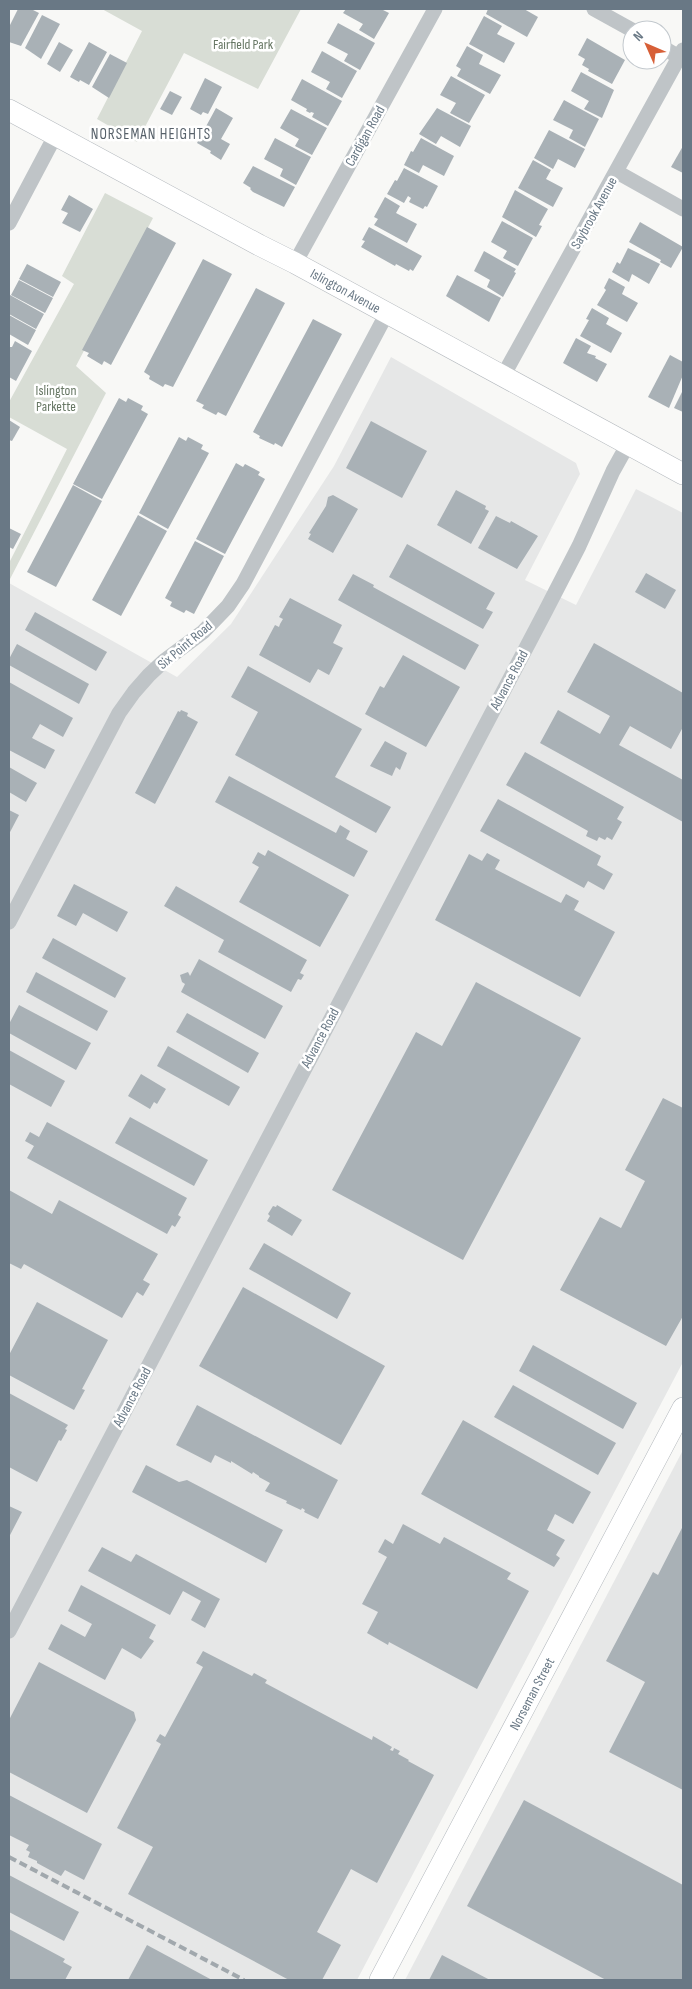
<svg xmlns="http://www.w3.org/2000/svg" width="692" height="1989" font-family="'Sofia Sans Condensed',sans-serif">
	<rect width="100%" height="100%" fill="#f8f8f6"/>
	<g fill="#e6e7e7">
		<polygon points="391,357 576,463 580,474 525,580 576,605 636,489 683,513 683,1362 357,1980 9,1980 9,583 177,677 231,624 334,466"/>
		<polygon points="683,1450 683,1980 405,1980"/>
	</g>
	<g fill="#d8ddd5">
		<polygon points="102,9 301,9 258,89 184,53 137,142 97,119 142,31"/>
		<polygon points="105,193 153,218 76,366 106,393 9,581 9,563 67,449 9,417 9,402 74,284 62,276"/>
	</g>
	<g fill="#a9b1b6">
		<polygon points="18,9 31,9 39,13 21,46 9,42 9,27"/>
		<polygon points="346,9 381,9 389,13 374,39 359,30 363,24 343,13"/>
		<polygon points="488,9 524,9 538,17 527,37 486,14"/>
		<polygon points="42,15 60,24 41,59 25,48"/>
		<polygon points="484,16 502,26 497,34 515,43 504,63 469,44"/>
		<polygon points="338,23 375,43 360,70 344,61 348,54 327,43"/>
		<polygon points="587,38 625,60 612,84 588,71 589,69 582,65 585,59 578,55"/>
		<polygon points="59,42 73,50 60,72 47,64"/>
		<polygon points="89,42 107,52 89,85 80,80 79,82 70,77"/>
		<polygon points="467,46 483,55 479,64 501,75 490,94 457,76 461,69 456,66"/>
		<polygon points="322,51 357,71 342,98 326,89 330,82 311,72"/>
		<polygon points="110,54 127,63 109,98 92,87"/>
		<polygon points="581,72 614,90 602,118 584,109 589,101 571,91"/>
		<polygon points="451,76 485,95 469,123 450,113 456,103 440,95"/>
		<polygon points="205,78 222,87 208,114 203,112 201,115 190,109"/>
		<polygon points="302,79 342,101 328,126 312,117 314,113 311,112 310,113 306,111 307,109 291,100"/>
		<polygon points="170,91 182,97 172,115 160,109"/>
		<polygon points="564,100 599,119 585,147 569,138 573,130 553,120"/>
		<polygon points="216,108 233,118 221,139 230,144 221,160 210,153 211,151 197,143"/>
		<polygon points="437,108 471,126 460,147 441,136 436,144 419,134"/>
		<polygon points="291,109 327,128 312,155 295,146 299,139 280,128"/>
		<polygon points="549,130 585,149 575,168 558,159 553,169 534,158"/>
		<polygon points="275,138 311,157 296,185 280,176 283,169 264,159"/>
		<polygon points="421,138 454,156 444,176 423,165 419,173 404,165 411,151 413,152"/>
		<polygon points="683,146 683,173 671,167"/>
		<polygon points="533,160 551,170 546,179 563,188 553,207 518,188"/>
		<polygon points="253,166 295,187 284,207 253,192 250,189 251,188 243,183"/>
		<polygon points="404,168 438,186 427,207 425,206 423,209 409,202 411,198 408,196 404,203 387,194 395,180 397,181"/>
		<polygon points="515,190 548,209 539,225 542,226 536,237 502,217"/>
		<polygon points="69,195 93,209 80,232 62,223 68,213 61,210"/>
		<polygon points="385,197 400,206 396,213 417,224 407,243 374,225 378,219 374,217"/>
		<polygon points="502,221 533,238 518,266 503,258 507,251 491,242"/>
		<polygon points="640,222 683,247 671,268 660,262 661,260 629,242"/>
		<polygon points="147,227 176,243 111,365 104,361 102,365 87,356 89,353 82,350"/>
		<polygon points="369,227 422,256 413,271 410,269 409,271 396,264 395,266 361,247 365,241 362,240"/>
		<polygon points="628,248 660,264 649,284 632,274 629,282 612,272 617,262 620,264"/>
		<polygon points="484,251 516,269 514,272 516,273 503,297 487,287 490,280 474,271"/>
		<polygon points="203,259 232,274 173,387 165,384 163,387 149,379 150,376 144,372"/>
		<polygon points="27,264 61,282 53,297 19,279"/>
		<polygon points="457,275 501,298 489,322 446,296"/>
		<polygon points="609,278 625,287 622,294 638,303 627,322 597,305 606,290 604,288"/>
		<polygon points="19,280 53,298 45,313 11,295"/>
		<polygon points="256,288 285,303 226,416 218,412 216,415 202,408 204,405 196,401"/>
		<polygon points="10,295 44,314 36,329 9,314"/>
		<polygon points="592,308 609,318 606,324 622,333 611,353 580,336 589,320 586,319"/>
		<polygon points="9,315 36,330 28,345 9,334"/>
		<polygon points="313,319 342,334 282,447 275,443 274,445 259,438 260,436 253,432"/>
		<polygon points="576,338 591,346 587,353 596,356 595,358 607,364 597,382 563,363"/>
		<polygon points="15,341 32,351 16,381 9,377 9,347 12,347"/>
		<polygon points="670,355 683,362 683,375 669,408 648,397"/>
		<polygon points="683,390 683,412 674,408"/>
		<polygon points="119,398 126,402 128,398 143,406 141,410 148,414 102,499 73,484"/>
		<polygon points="9,420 20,427 12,441 9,440"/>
		<polygon points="371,421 427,451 402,498 346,468"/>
		<polygon points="179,437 186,441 188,437 203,445 201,449 209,453 168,529 139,513"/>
		<polygon points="236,463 243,467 245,464 260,472 258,475 265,479 225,554 196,539"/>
		<polygon points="73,485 102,501 56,587 27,572"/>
		<polygon points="456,490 486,506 485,509 489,511 471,544 437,525"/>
		<polygon points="333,495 358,509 333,553 308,539 311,534 309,533 326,506 328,497"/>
		<polygon points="138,515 167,531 121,616 92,600"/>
		<polygon points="496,516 510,523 511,521 538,536 517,569 478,548"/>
		<polygon points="9,528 21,534 13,549 9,547"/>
		<polygon points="195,541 224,556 194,614 186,610 184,613 170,606 172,602 165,598"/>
		<polygon points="407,544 495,593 486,609 493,612 483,629 389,577"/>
		<polygon points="646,573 676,590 665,609 635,592"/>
		<polygon points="353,574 374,585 373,587 479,645 465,670 338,600"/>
		<polygon points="290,598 342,625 333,643 343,648 329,675 318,669 310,683 259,655 275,625 279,627 280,624 283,619 279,617"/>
		<polygon points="35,612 107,652 96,671 25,630"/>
		<polygon points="594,643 683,693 683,727 671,749 630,726 619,745 683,780 683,822 540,743 558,710 600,734 610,716 567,692"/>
		<polygon points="17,644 89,684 79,704 9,665 9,659"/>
		<polygon points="403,655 460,687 426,747 365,714 380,686 384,688"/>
		<polygon points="248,666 362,729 335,777 391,807 376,833 235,755 258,712 231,697"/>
		<polygon points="9,682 73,718 63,737 40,724 32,738 55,750 45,769 9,750"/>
		<polygon points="181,710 188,713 187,716 198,722 155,804 135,793 178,711 180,712"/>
		<polygon points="385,741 407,753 400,770 396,767 392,776 370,766"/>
		<polygon points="525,752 624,807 617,819 622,822 612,840 607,837 605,840 599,837 597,841 586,836 588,831 506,785"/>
		<polygon points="9,767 37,783 26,802 9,792"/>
		<polygon points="229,776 336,833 340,825 350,831 346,839 368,851 354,877 215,802"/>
		<polygon points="498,799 601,856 597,865 613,874 604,890 588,881 584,888 480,831"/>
		<polygon points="9,810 19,815 9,834"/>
		<polygon points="268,850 349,895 320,947 239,902 259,867 252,863 258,852 265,856"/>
		<polygon points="487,853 500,860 495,869 561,903 566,894 579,901 574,910 615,932 580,997 435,920 469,854 482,861"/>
		<polygon points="74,884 128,912 117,932 83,913 76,926 57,916"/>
		<polygon points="176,886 307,960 300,973 304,975 301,980 298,979 291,992 218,952 224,940 164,906"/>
		<polygon points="53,938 126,978 115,998 42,958"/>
		<polygon points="199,959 283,1006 265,1039 181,992 185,984 182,982 180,975 188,972 190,976"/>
		<polygon points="36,972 108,1011 97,1031 26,992"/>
		<polygon points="476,982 581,1038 463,1260 332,1190 416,1032 442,1046"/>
		<polygon points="19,1005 91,1043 76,1070 9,1033 9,1024"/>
		<polygon points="187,1013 259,1053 248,1073 176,1032"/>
		<polygon points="168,1046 240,1087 229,1106 157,1066"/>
		<polygon points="9,1050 65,1081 51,1107 9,1084"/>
		<polygon points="141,1074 166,1089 157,1104 154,1102 150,1109 128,1096"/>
		<polygon points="663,1098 683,1108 683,1316 666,1346 560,1290 600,1217 621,1228 645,1181 625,1170"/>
		<polygon points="130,1117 208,1160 194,1186 115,1143"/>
		<polygon points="47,1122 187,1198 178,1215 181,1217 175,1227 172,1225 167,1234 27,1158 34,1146 25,1141 30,1132 39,1137"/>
		<polygon points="9,1190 52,1214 59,1200 158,1254 143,1280 150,1284 143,1296 137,1292 122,1318 24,1264 21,1269 9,1263"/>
		<polygon points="277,1205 302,1220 292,1236 267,1221 270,1216 268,1214 273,1206 276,1207"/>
		<polygon points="264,1243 351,1293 337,1319 249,1269"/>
		<polygon points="243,1287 385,1366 341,1445 199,1366"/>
		<polygon points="37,1302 108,1340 82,1389 85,1390 74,1410 9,1375 9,1355"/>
		<polygon points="533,1345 637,1403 623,1429 519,1371"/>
		<polygon points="513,1385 616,1443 598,1475 494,1417"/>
		<polygon points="9,1393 68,1425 65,1429 67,1430 61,1441 59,1440 37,1482 9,1467"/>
		<polygon points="197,1405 338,1480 318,1519 304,1512 305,1510 302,1508 301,1510 286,1503 287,1501 265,1491 270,1483 259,1477 259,1476 253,1472 252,1474 231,1461 231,1463 215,1455 211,1463 176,1445"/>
		<polygon points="463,1420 591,1492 573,1524 555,1514 547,1530 565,1540 556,1555 560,1558 554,1567 421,1494"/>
		<polygon points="146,1465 179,1482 187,1480 283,1530 266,1563 132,1492"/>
		<polygon points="9,1506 22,1512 9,1537"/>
		<polygon points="403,1524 440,1544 444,1537 511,1573 507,1579 529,1591 477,1689 389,1642 388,1645 367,1633 378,1612 362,1604 387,1557 378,1552 385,1539 393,1544"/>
		<polygon points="683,1526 683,1790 609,1752 645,1682 606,1661 653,1572 658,1575"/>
		<polygon points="102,1547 131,1562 136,1554 220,1599 205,1628 191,1620 201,1601 183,1591 170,1615 88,1571"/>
		<polygon points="81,1585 156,1625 149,1638 154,1641 141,1659 122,1648 105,1680 48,1649 61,1624 85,1637 92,1624 68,1611"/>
		<polygon points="203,1651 252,1676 254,1673 267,1680 265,1683 372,1740 373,1736 392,1747 390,1750 393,1751 394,1748 400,1751 398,1754 409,1760 408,1761 434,1775 377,1883 351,1869 317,1932 341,1945 322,1980 289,1980 128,1894 153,1847 117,1828 161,1744 156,1741 160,1734 165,1737 203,1667 196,1663"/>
		<polygon points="39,1662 134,1712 136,1720 87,1813 9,1772 9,1720"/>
		<polygon points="9,1795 102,1844 84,1880 65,1870 61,1876 37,1863 37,1861 28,1857 30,1852 26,1850 29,1845 9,1835"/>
		<polygon points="524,1800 683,1885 683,1980 606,1980 467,1906"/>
		<polygon points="9,1875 79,1912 64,1941 9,1912"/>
		<polygon points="9,1929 65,1959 63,1962 72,1967 65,1980 9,1980"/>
		<polygon points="147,1945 212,1980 128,1980"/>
		<polygon points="442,1955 490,1980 429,1980"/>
	</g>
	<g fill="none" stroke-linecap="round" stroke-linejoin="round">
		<g stroke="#b4b9be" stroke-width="22">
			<g id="secondary">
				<path id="s1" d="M9 110 259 245 295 263 683 474"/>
				<path id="s2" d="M380 1980 683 1408"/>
			</g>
		</g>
		<g stroke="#bfc4c7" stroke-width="15">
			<polyline points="594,9 632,30"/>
			<polyline points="662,47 679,57"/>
			<polyline points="617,172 683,209"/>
			<polyline points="9,223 55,136"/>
			<polyline points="295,263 435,9"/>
			<polyline points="503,376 683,50"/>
			<polyline points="9,922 119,713 134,692 149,675 164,661 203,632 228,606 243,584 387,313"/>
			<polyline points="9,1631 545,612 579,546 613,471 628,444"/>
		</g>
		<use href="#secondary" stroke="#fff" stroke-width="21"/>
		<polyline stroke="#a1a8ad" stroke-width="4" stroke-dasharray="8 4" stroke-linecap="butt" points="9,1857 244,1980"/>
	</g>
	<g text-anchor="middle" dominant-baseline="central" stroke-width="5" stroke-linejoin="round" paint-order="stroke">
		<g font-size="14" fill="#677764" stroke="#fff">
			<text x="243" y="44">Fairfield Park</text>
			<text x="56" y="390">Islington<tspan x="56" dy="16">Parkette</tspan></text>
		</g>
		<g font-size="14" fill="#697885" stroke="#fff">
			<text transform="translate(365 136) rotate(-61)">Cardigan Road</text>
			<text transform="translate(594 213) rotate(-61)">Saybrook Avenue</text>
			<text stroke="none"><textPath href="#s1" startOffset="382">Islington Avenue</textPath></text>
			<text transform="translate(185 645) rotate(-40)">Six Point Road</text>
			<text transform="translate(509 680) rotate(-62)">Advance Road</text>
			<text transform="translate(320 1038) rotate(-62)">Advance Road</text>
			<text transform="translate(132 1397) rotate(-62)">Advance Road</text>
			<text stroke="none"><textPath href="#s2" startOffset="324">Norseman Street</textPath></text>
		</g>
		<g font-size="15" letter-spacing="1" fill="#57616a" stroke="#fff">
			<text x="151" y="134">NORSEMAN HEIGHTS</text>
		</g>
	</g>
	<rect width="692" height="1989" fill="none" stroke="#697885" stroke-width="20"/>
	<g transform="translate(647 45) rotate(315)"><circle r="24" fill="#ffffff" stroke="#c3c9ce"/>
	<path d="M0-4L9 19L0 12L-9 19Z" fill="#d75f37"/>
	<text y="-8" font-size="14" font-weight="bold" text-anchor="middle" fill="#697885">N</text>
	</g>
</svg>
